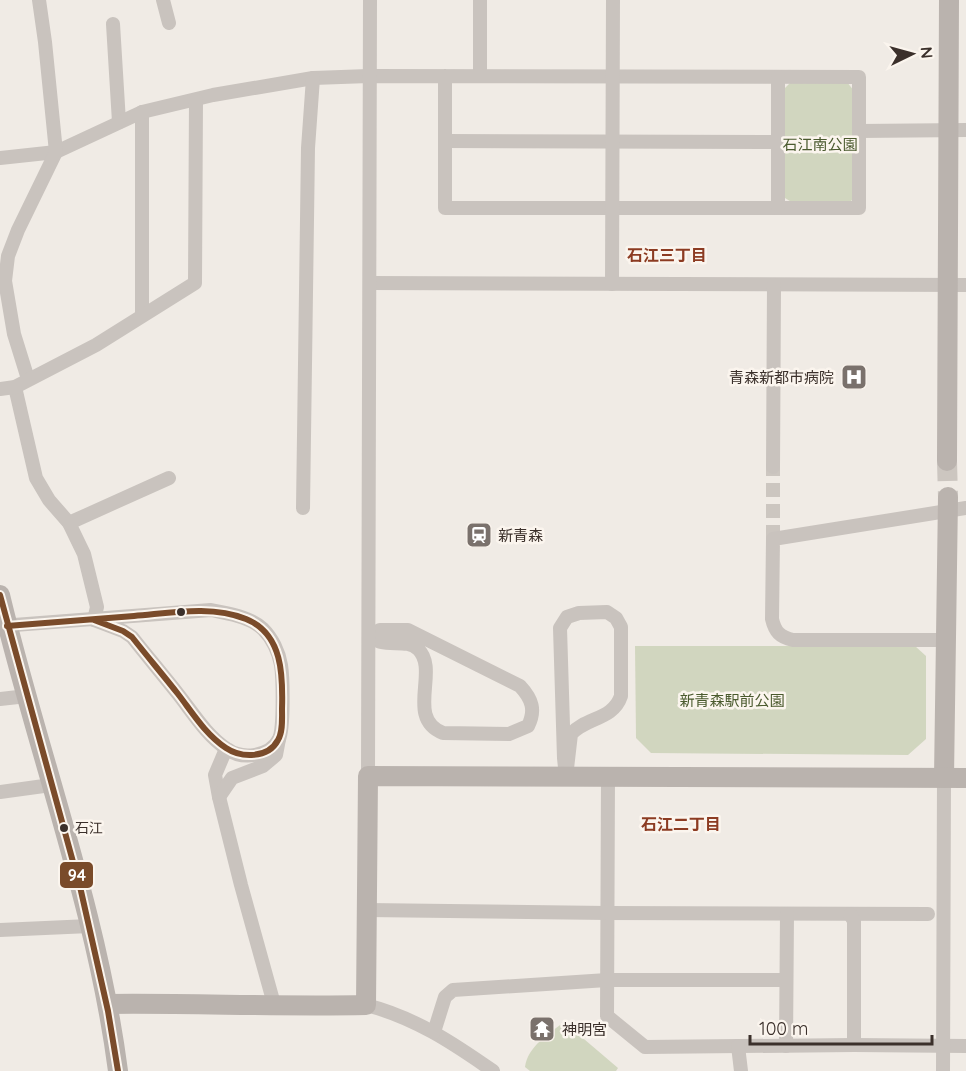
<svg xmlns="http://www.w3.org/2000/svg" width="966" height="1071" font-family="Quicksand,'Noto Sans JP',sans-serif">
	<rect width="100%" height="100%" fill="#f0ebe5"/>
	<g fill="#d1d6bf">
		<polygon points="791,82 847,82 854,91 855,197 849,203 793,203 785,198 785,88"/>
		<polygon points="635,646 915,646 926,656 926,739 908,755 651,753 636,738"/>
		<path d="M564 1022 618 1068 616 1071H530L525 1067C528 1046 549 1034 564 1022Z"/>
	</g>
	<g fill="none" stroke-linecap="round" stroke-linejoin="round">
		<polyline stroke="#ccc6c0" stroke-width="14" stroke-dasharray="14 7" stroke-linecap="butt" points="773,539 773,467"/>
		<polyline stroke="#ccc6c0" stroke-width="20" stroke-dasharray="20 10" stroke-linecap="butt" points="947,461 948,497"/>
		<g stroke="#c9c3be" stroke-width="14">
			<polyline points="163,0 169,23"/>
			<polyline points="480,0 480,75"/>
			<polyline points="113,24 119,122"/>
			<polyline points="142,112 142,315"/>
			<polyline points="859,131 966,130"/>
			<polyline points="446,141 777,142"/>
			<polyline points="0,158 56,152 142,112 213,95 313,78 369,76 859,77 859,208 445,208 445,76"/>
			<polyline points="778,208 778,77"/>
			<polyline points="370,283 966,285"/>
			<polyline points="612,284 613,0"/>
			<polyline points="28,379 14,334 5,281 8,256 18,230 56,152 45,42 39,0"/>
			<polyline points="15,387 36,478 49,500 69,523 84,554 97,607 94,620"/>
			<polyline points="0,389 15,387 96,345 195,283 196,100"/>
			<polyline points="773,467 774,285"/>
			<polyline points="303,508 308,148 313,78"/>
			<polyline points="69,523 169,478"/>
			<path d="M607 612 616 618 621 627V696C613 720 586 717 571 734L566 777 564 758 560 628 567 617 579 613Z"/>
			<path d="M1 626 211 610C229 614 249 616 263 629 272 638 279 652 281 665 283 678 284 728 279 739 270 757 242 760 227 749 207 736 193 713 178 694 163 675 147 656 132 637L123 631 94 620"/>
			<path d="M380 630H408L520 686C532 699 536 710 528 726L509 734 443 733C405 718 440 670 418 649 409 640 393 645 381 642 377 641 373 638 369 636Z"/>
			<path d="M946 640H793C780 637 775 632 772 619L773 539 966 508"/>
			<polyline points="0,699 27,696"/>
			<polyline points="226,749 215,775 219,797 241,885 274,1004"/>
			<polyline points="368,776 370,0"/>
			<polyline points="608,777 607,1016 645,1047 854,1045 966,1046"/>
			<polyline points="0,792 51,785"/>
			<polyline points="219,797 232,778 263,766 276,755 279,739"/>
			<polyline points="367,910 607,913 928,914"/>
			<polyline points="850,914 854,921 854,1045"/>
			<polyline points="0,930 90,926"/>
			<path d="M366 1005C414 1017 453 1043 493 1071"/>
			<polyline points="434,1032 445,997 453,990 607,980 785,980"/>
			<polyline points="738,1046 741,1071"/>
			<polyline points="786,1046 787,914"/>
			<polyline points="943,1071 944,778"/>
		</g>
		<g stroke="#bab3ae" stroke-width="20">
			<polyline points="947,461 949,0"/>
			<path d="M0 595C38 754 97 909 118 1071"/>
			<polyline points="944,778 948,497"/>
			<path d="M108 1004C194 1003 280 1007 366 1005L368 776 966 778"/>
		</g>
		<g stroke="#fbf5ee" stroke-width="10">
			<g id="bus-1">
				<polyline points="0,595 81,891 108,1011 118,1071"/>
				<path d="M7 626C49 623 92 619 134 616 171 613 211 605 246 619 283 634 283 676 282 709 282 719 283 732 278 740 268 759 241 758 226 748 205 734 192 712 178 694 163 675 147 656 132 637L123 631 94 620"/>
			</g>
		</g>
		<use href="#bus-1" stroke="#7a4b2a" stroke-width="6"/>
	</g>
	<defs>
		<g id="hospital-square" transform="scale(1.35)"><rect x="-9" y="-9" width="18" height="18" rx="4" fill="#7a716c" stroke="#fbf5ee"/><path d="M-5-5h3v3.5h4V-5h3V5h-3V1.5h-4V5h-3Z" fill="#fff"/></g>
		<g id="station-square" transform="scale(1.35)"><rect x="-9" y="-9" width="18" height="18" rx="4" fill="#7a716c" stroke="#fbf5ee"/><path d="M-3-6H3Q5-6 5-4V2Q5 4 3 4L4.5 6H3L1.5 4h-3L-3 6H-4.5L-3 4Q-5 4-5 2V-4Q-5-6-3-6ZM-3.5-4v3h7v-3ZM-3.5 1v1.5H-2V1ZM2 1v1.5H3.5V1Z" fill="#fff"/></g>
		<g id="temple-square" transform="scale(1.35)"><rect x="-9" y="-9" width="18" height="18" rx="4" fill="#7a716c" stroke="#fbf5ee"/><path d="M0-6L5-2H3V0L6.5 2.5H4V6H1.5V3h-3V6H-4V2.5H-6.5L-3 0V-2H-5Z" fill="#fff"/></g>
	</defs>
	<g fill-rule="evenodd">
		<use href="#hospital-square" x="854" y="377"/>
		<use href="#station-square" x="479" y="535"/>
		<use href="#temple-square" x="542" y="1029"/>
	</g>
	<g fill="#3b302b" stroke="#fbf5ee" stroke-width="2">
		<circle cx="181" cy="612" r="5"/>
		<circle cx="64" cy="828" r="5"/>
	</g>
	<g text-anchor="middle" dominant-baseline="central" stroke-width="5" stroke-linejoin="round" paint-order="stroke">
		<g font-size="14" fill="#3b302b" stroke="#fbf5ee" text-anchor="start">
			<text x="75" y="828">石江</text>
		</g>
		<g font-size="15" fill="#4a5a2e" stroke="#fbf5ee">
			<text x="820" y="144">石江南公園</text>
			<text x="732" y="700">新青森駅前公園</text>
		</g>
		<g font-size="15" fill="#3b302b" stroke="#fbf5ee" text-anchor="start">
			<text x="834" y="377" text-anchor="end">青森新都市病院</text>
			<text x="498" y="535">新青森</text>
			<text x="562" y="1029">神明宮</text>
		</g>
		<g font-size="16" font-weight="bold" fill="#8c3b22" stroke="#fbf5ee">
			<text x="667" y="255">石江三丁目</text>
			<text x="681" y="824">石江二丁目</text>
		</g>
	</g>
	<rect stroke="#fbf5ee" stroke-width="2" x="59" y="861" width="35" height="28" rx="6" fill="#7a4b2a"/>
	<g font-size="16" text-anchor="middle" font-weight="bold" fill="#fff">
		<text x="77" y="881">94</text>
	</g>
	<g transform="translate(912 54) rotate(85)" stroke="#fbf5ee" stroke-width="4.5" paint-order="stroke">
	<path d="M0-4.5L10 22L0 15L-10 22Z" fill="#3b302b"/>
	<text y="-9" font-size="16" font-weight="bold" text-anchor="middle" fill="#3b302b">N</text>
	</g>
	<path d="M750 1035v9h182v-9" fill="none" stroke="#3b302b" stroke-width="3"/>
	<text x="759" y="1035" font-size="18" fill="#3b302b" stroke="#fbf5ee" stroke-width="4.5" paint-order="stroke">100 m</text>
</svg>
